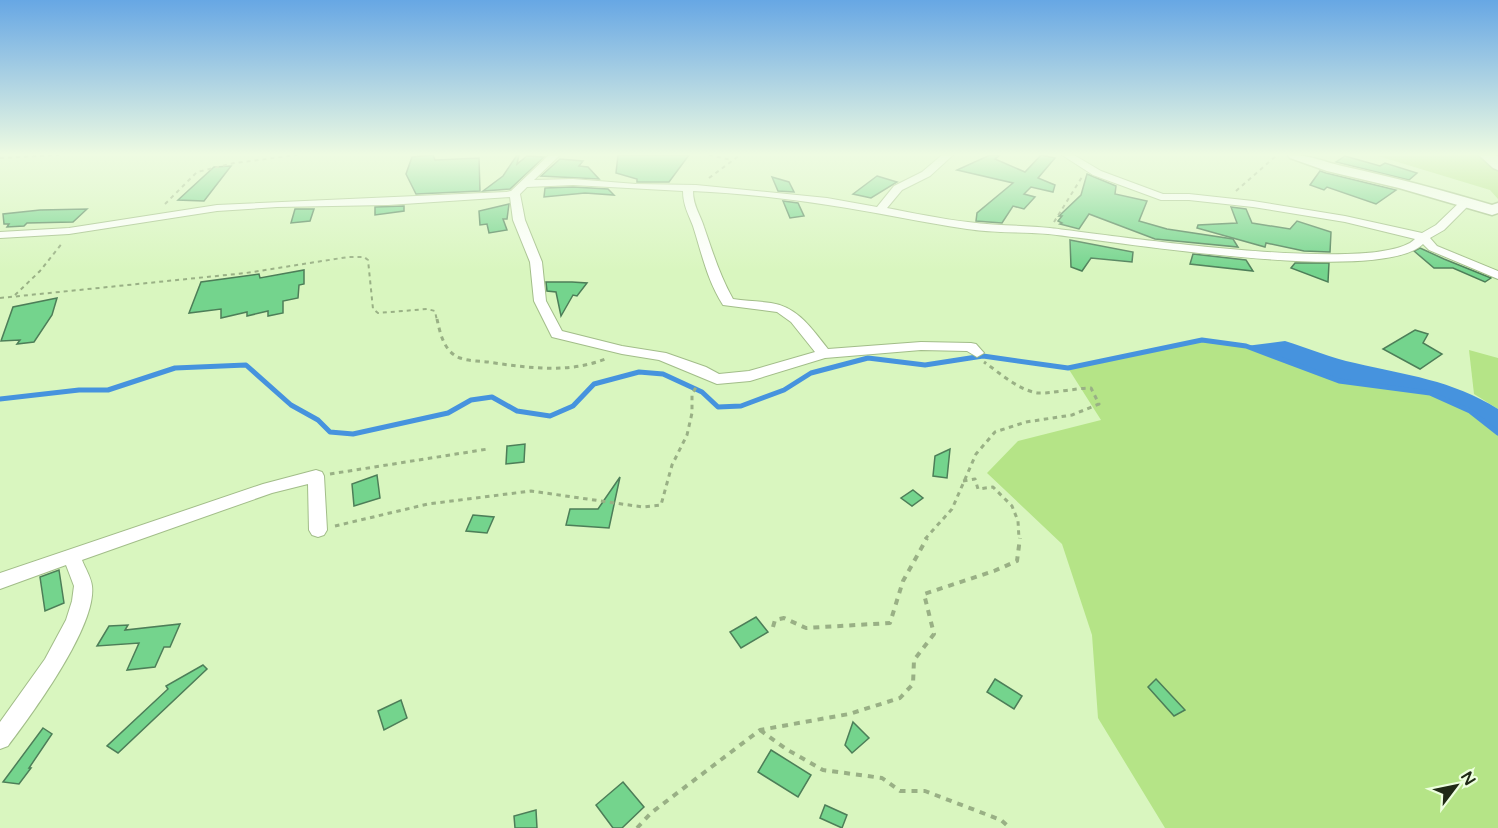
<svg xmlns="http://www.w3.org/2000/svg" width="1498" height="828" font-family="'Varela Round',sans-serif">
	<rect width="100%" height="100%" fill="#d9f6bf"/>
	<g fill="#b5e487">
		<polygon points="1498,155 1498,199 1490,190 1378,156"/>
		<polygon points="1202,340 1249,348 1339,381 1430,393 1470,411 1498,433 1498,828 1165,828 1098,718 1092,635 1062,544 987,473 1018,441 1101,420 1068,368"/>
		<polygon points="1469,350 1498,358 1498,409 1474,394"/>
	</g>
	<path fill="#4693de" d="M1285 341C1308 348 1331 358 1355 363 1406 375 1452 380 1498 409V433L1470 411 1430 393 1339 381 1246 346Z"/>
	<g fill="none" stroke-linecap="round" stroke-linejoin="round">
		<polyline stroke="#4693de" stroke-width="5" points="0,399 79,390 108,390 175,368 246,365 291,405 318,420 330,432 353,434 448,413 471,400 492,397 517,411 550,416 573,406 594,384 639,372 663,374 702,392 718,407 741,406 784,390 811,373 868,358 925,365 983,356 1068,368 1202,340 1246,346 1339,381 1430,393 1470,411 1498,433"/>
	</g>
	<g fill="#74d48d" stroke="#4d7e58" stroke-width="1.5">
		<polygon points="433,155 435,160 479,158 480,191 416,194 406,174 412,157"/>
		<polygon points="517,155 519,155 517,164 527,156 544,157 510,189 483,191 503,176"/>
		<polygon points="618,155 689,155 669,182 637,182 637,179 616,173"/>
		<polygon points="990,155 1000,155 995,159 1025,172 1041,155 1055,158 1038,178 1055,185 1053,192 1031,187 1024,194 1035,197 1024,209 1013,206 1002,223 976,221 977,213 1013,183 957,170"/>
		<polygon points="1345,156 1380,166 1385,163 1417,173 1409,180 1336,162"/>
		<polygon points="560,159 583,161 579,166 588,167 599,179 541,176"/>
		<polygon points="231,166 204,201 178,200 214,167"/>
		<polygon points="1320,171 1326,173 1396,190 1376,204 1327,187 1324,190 1310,185"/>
		<polygon points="1087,174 1116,186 1115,194 1147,201 1139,221 1167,229 1233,239 1238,247 1155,239 1089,214 1079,229 1060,224 1062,223 1058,221 1062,216 1059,216 1081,195"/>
		<polygon points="877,176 897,182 871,198 853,194"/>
		<polygon points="772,177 789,182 794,192 778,191"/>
		<polygon points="573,187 608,189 614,195 585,193 544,197 545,188"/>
		<polygon points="783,201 798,203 804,216 790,218"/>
		<polygon points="509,204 507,219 503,219 507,230 489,233 487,224 480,225 479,211"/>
		<polygon points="404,206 404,211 375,215 375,207"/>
		<polygon points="1231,207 1246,209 1252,223 1290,229 1297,221 1331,232 1330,252 1304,251 1266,243 1265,247 1197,228 1198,225 1237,223"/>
		<polygon points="87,209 73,222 27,223 24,226 7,227 9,224 4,224 3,214 40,210"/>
		<polygon points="295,209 314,209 310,221 291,223"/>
		<polygon points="1070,240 1133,252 1132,262 1091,258 1082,271 1071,267"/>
		<polygon points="1420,248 1444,259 1491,278 1485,282 1453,268 1434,268 1414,251"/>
		<polygon points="1193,254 1246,260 1253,271 1190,264"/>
		<polygon points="1295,263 1329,263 1328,282 1291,268"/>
		<polygon points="304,270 304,284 299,285 298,298 283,301 283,313 268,316 268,311 247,316 247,312 221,318 221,309 189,313 201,282 259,274 260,278"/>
		<polygon points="546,282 572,282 587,283 577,296 573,295 561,316 556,292 547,291"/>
		<polygon points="57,298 52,315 34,342 17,344 20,340 1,341 13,307"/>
		<polygon points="1415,330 1428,334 1423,343 1442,354 1420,369 1383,349"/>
		<polygon points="525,444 524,462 506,464 507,446"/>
		<polygon points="950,449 947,478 933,476 935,456"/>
		<polygon points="377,475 380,498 354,506 352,484"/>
		<polygon points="620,477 609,528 566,525 570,509 598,509"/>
		<polygon points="913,490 923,498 912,506 901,498"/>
		<polygon points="473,515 494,517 487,533 466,531"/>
		<polygon points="59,570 64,603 45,611 40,577"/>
		<polygon points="756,617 768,632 741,648 730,632"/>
		<polygon points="180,624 170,647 164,647 155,667 127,670 139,643 97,646 109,626 128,625 125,630"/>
		<polygon points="203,665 207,669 118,753 107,746 168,689 166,686"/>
		<polygon points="995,679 1022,696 1014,709 987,692"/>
		<polygon points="1156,679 1185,710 1174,716 1148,687"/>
		<polygon points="401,700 407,718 384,730 378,711"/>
		<polygon points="853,722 869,738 852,753 845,745"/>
		<polygon points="43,728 52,734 29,768 31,768 19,784 3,782"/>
		<polygon points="771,750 811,775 798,797 758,772"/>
		<polygon points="623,782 644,807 622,828 613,828 596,805"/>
		<polygon points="825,805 847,815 842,828 820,818"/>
		<polygon points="536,810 537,828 515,828 514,816"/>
	</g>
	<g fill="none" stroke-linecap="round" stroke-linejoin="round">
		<g stroke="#a2bd89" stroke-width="2">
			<g id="street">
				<path d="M549 155H560L534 180 573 179 636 184 696 185 827 198 877 207 894 186 922 172 942 155H953L930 176 902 190 887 208C914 213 941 219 968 222 995 226 1023 225 1050 228 1110 235 1379 276 1415 239L1345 222 1253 207 1189 200H1161L1093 175 1062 155H1074L1101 171 1163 194H1189L1253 201 1345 216 1422 233 1436 225 1462 200H1470V204L1444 230 1430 238 1437 246 1498 271V279L1429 250 1423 244C1379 286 1115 241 1048 234 1021 232 993 233 967 229 920 222 875 212 828 205 784 198 738 193 693 191 693 206 700 214 704 227 713 253 720 276 733 299 745 301 758 301 771 303 798 307 812 329 828 349L921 342 971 343 976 344 984 353 977 357 967 351 921 350 825 358 750 381 717 384 659 360 622 354 552 337 534 301 530 262 513 220 510 197 388 205 277 207 217 211 69 234 0 238V232L69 228 217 205 506 192 511 191ZM573 185 683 191C683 205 688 213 693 226 702 254 707 280 723 305L777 312 791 322 815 352 749 371 719 374 706 367 666 353 622 346 562 331 546 301 542 262 525 220 520 194 527 187Z"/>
				<path d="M316 470 322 472 324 476 327 530 324 535 318 537 312 535 309 530 308 484 272 493 82 560C85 568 91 577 92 586 97 626 32 714 8 746L0 749V722L45 659 66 620 72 601 74 586 66 565 0 589V573L263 484Z"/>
			</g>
		</g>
		<g stroke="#a2bd89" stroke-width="3">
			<g id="secondary">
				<path d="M1288 155C1311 155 1321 161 1342 166 1393 177 1442 190 1492 205L1498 203V213L1492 215 1399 188 1327 171 1290 158Z"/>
				<polygon points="1479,155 1495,155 1498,157 1498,170 1493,168"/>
			</g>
		</g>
		<g stroke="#99b085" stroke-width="2" stroke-dasharray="4 4" stroke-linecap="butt">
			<polyline points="709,155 732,160"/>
			<polyline points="0,158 59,155"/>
			<polyline points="709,178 740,155"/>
			<polyline points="1236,191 1277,155"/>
			<polyline points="165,204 197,172 234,163 297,155"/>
			<polyline points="1054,222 1082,177"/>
			<polyline points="15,295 40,271 63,242"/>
			<polyline points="0,298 246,273 348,257 364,257 368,260 373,309 378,313 427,309 435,311 437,321"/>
		</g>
		<g stroke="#99b085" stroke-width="3" stroke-dasharray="4.5 4.5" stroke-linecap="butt">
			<path d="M437 319C440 333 444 352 460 358 468 361 479 361 488 362 529 368 569 374 608 358"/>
			<polyline points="330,474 488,449"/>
			<polyline points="963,481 975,479 978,489 993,487 1012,506 1018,521 1019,539"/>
			<polyline points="335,526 428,504 531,491 643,507 661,505 672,465 687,435 692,413 692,394 698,384"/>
			<path d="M925 539 952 509 976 454 995 432 1026 422 1072 415 1099 404 1091 388C1077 388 1048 394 1038 393 1018 390 1000 373 984 362"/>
		</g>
		<g stroke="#99b085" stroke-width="4" stroke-dasharray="6 6" stroke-linecap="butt">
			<polyline points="773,627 775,620 784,618 806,628 890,623 903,581 927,538"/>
			<polyline points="760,730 786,749 823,770 882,778 900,791 925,791 1001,820 1010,828"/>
			<polyline points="637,828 651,813 760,730 849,714 900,698 913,684 914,660 934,634 924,594 994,571 1017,561 1020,538"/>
		</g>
		<use href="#street" fill="#fff" fill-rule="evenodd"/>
		<use href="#secondary" fill="#fff" fill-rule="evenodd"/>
	</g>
	<linearGradient id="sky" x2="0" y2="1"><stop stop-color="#67a7e4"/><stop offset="0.57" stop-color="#eefbe2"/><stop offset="1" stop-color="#eefbe2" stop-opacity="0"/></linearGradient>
	<rect width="1498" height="271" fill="url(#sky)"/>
	<g transform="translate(1456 786) rotate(58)" stroke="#edffde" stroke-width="4.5" paint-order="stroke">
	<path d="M0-4.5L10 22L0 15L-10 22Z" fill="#202a16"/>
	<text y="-9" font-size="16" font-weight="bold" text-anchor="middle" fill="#202a16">N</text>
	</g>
</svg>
